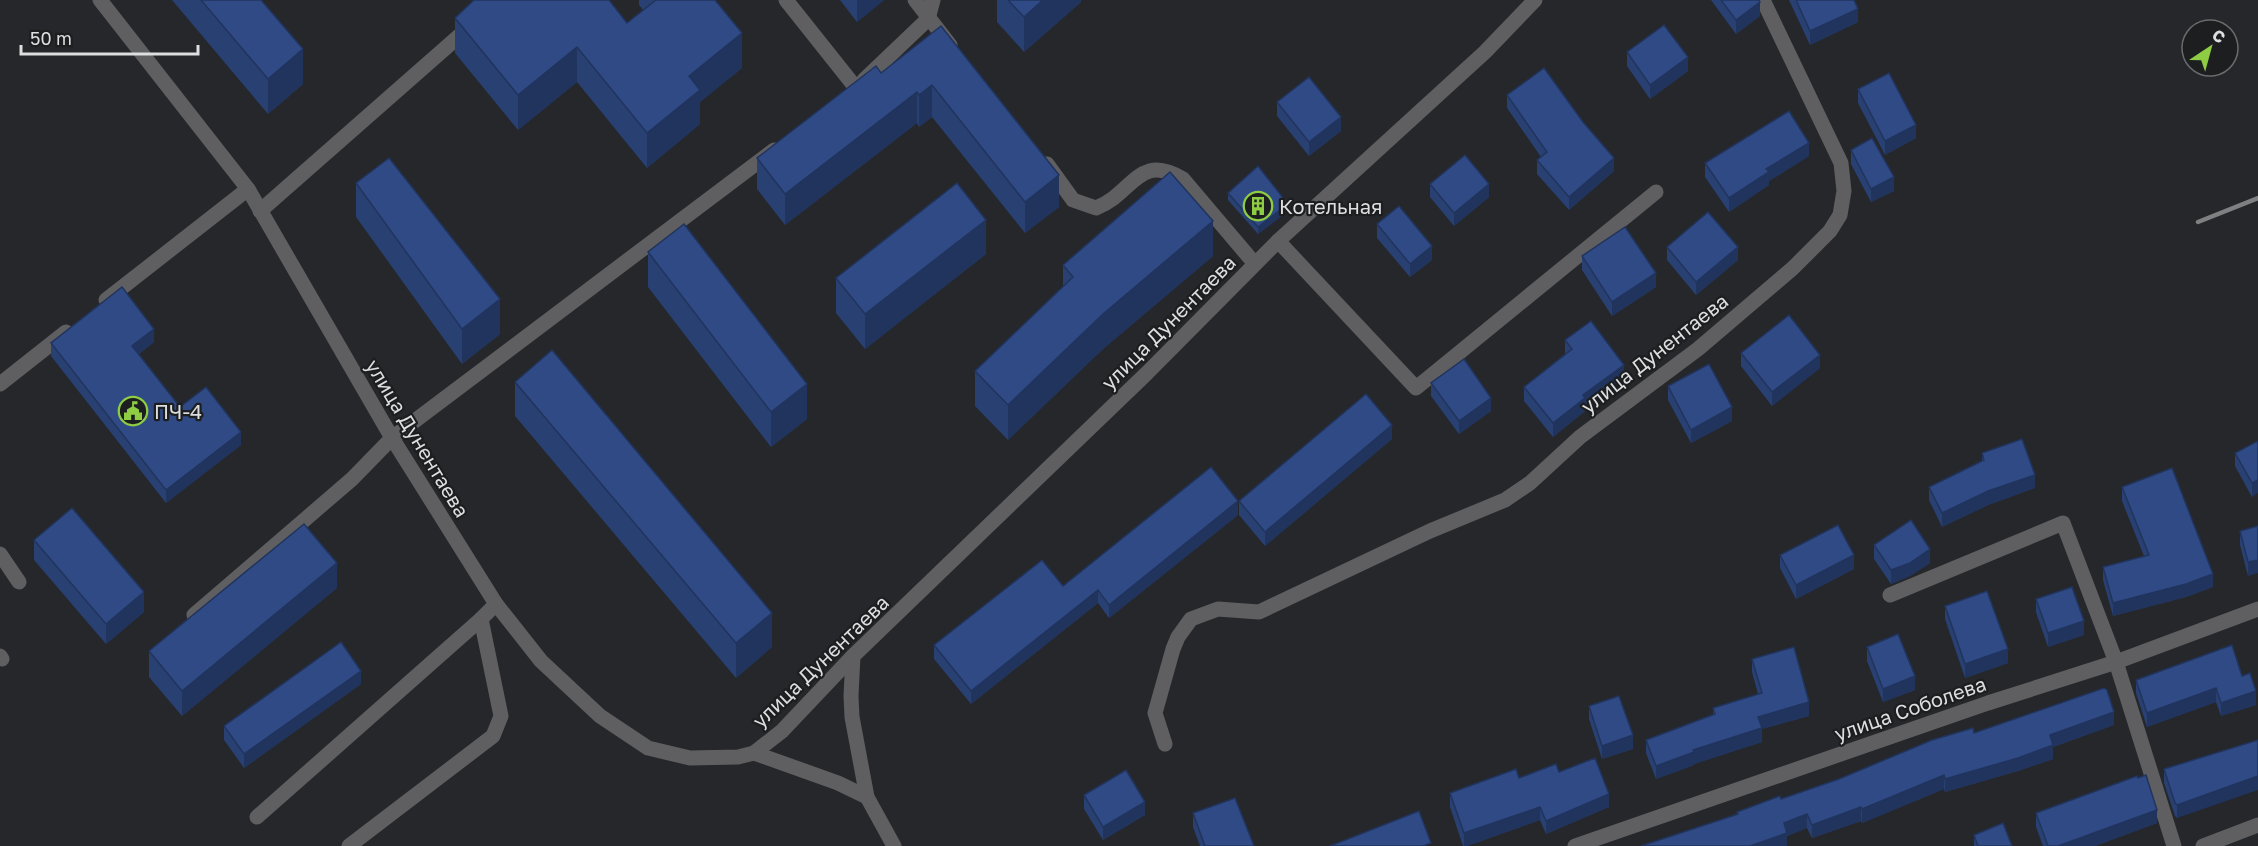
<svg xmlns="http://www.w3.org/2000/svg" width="2258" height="846" font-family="'Golos Text',sans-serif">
	<rect width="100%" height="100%" fill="#26272a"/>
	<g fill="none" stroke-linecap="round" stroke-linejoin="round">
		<g stroke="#5f5f61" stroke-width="15">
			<polyline points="100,0 248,189 392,438 496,604 541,661 600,716 648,748 690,758 738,757 754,753 782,731 853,656 1147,373 1278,241 1485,52 1535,0"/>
			<polyline points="786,0 856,88"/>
			<polyline points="915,0 950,45"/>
			<polyline points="864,80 928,19 933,0"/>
			<path d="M1047 164 1073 200 1096 208C1134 193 1138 152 1183 179L1255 264"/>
			<polyline points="260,211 500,0"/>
			<polyline points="1278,241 1416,388 1656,192"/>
			<polyline points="106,300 248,189"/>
			<polyline points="0,384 66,332"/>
			<polyline points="0,554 19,582"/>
			<polyline points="1890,595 2063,523 2116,662 2174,846"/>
			<polyline points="194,615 352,479 392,438 774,150"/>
			<polyline points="0,656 2,659"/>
			<polyline points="853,656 851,696 852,717 867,797 894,846"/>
			<polyline points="1165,744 1155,713 1173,649 1178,637 1191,619 1218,609 1259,612 1430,531 1505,500 1530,483 1580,437 1698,349 1793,268 1830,231 1840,215 1844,191 1841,163 1763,0"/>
			<polyline points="754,753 838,783 867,797"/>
			<polyline points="257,817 481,619"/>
			<polyline points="349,846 493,736 501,716 481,619 496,604"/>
			<polyline points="1575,846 1988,703 2116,662 2258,609"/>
			<polyline points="2203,846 2258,825"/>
		</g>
		<polyline stroke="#7f8082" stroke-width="4.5" points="2198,222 2258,198"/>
	</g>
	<g fill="#284072">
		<polygon points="172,0 261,0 303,84 268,114"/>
		<polygon points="639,0 715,0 742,68 700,102 700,124 647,168 577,82 518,130 455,53 455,18 627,23 643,10 639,5"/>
		<polygon points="840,0 884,0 857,22"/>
		<polygon points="997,0 1081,0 1081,2 1024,52 997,22"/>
		<polygon points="1711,0 1759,0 1760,16 1736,34"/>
		<polygon points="1789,0 1854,0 1858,22 1810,45"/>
		<polygon points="941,26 1059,207 1025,233 932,117 919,127 917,123 785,225 757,189 757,158 881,73"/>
		<polygon points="1627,52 1688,71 1650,99 1627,66"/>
		<polygon points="1858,89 1916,138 1885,155 1858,103"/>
		<polygon points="1507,95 1614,171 1569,210 1537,174 1537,160 1541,157 1507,108"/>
		<polygon points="1277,102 1341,131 1309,156 1277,116"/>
		<polygon points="1851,150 1894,191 1871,202 1851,164"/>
		<polygon points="1809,156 1769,181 1769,185 1729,212 1705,177 1705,163"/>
		<polygon points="356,183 500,334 462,364 356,217"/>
		<polygon points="1430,184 1489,197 1454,226 1430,197"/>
		<polygon points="1228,193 1288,211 1258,234 1228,200"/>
		<polygon points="1377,224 1432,260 1410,277 1377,238"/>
		<polygon points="1667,247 1738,260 1696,295 1667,260"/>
		<polygon points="648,252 807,419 771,447 648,287"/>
		<polygon points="986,254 865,349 836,313 836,278"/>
		<polygon points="1213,256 1103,349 1008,440 975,406 975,371 1063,287 1063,265"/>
		<polygon points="1582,256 1656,287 1612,316 1582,270"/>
		<polygon points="1565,340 1624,378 1585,407 1585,411 1553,437 1524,401 1524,387 1565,354"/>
		<polygon points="154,342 139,354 180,407 241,445 166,503 51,356 51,343"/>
		<polygon points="1741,353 1820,368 1772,406 1741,366"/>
		<polygon points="515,382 772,647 736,678 515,416"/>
		<polygon points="1431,383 1491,411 1459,434 1431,396"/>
		<polygon points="1668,386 1732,421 1691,443 1668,400"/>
		<polygon points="1392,439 1265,546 1239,515 1239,501"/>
		<polygon points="2258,441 2252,497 2235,466 2235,453"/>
		<polygon points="1982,453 2035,488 1988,505 1942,527 1929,500 1929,487 1982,461"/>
		<polygon points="2122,487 2213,587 2186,597 2113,616 2103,580 2103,567 2144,556 2122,501"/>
		<polygon points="1238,515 1109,618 1098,603 971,704 934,659 934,645 1063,586"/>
		<polygon points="2258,526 2248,576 2240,545 2240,531"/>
		<polygon points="34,540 144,612 106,644 34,560"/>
		<polygon points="1874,545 1930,563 1910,576 1891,584 1874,559"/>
		<polygon points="1780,555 1854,569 1796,599 1780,568"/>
		<polygon points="337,588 182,716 149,677 149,651"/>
		<polygon points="2036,599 2084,635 2048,647 2036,612"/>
		<polygon points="1945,606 2008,663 1965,678 1945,619"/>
		<polygon points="1867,647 1915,690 1883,702 1867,661"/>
		<polygon points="1752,659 1809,716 1762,729 1762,742 1694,764 1694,765 1656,779 1646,753 1646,740 1713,715 1713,708 1758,694 1752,672"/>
		<polygon points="2242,676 2256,705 2221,716 2216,702 2147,727 2136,693 2136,680"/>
		<polygon points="361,684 244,768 224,740 224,726"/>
		<polygon points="1589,706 1633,749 1602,759 1589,719"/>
		<polygon points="2114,725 2053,747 2053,759 2018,771 1945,792 1944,789 1862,823 1861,821 1812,838 1807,828 1787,836 1787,846 1737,814 1737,812 1781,799 1974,733"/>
		<polygon points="2258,740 2177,818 2175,816 2164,783 2164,769"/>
		<polygon points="1559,772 1609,807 1546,834 1540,820 1467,846 1463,846 1450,807 1450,793 1519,778"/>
		<polygon points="1084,795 1145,815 1103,840 1084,809"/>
		<polygon points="1193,813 1254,846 1200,846 1193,827"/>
		<polygon points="2036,813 2157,823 2095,846 2043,846 2036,827"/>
		<polygon points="1974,835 2012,846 1974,846"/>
	</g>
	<g fill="#21345d">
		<polygon points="857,0 884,0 857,22"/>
		<polygon points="1043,0 1081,0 1081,2 1024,52 1024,17"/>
		<polygon points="1760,2 1760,16 1736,34 1736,20"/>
		<polygon points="1858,9 1858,22 1810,45 1810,31"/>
		<polygon points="742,33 742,68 700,102 700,124 647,168 647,133 689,76"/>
		<polygon points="577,47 577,82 518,130 518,95"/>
		<polygon points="303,49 303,84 268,114 268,79"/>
		<polygon points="1688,57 1688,71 1650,99 1650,85"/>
		<polygon points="932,85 932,117 919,127 919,95"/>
		<polygon points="917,92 917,123 785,225 785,194"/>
		<polygon points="1341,117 1341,131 1309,156 1309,142"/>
		<polygon points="1916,125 1916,138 1885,155 1885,141"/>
		<polygon points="1809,143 1809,156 1769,181 1769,185 1729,212 1729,198 1766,169"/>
		<polygon points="1614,158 1614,171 1569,210 1569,197"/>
		<polygon points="1059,175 1059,207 1025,233 1025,202"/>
		<polygon points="1894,177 1894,191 1871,202 1871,189"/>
		<polygon points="1489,184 1489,197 1454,226 1454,213"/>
		<polygon points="1288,204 1288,211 1258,234 1258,227"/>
		<polygon points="986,220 986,254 865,349 865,314"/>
		<polygon points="1213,221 1213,256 1103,349 1008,440 1008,405 1103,314"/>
		<polygon points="1432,246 1432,260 1410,277 1410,264"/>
		<polygon points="1738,247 1738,260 1696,295 1696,282"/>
		<polygon points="1656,273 1656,287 1612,316 1612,302"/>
		<polygon points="500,299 500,334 462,364 462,329"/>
		<polygon points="154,329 154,342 132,359 132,346"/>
		<polygon points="1820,355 1820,368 1772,406 1772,392"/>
		<polygon points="1624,365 1624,378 1585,407 1585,411 1553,437 1553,423 1583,395"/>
		<polygon points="807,384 807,419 771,447 771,412"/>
		<polygon points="1491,398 1491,411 1459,434 1459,421"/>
		<polygon points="1732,407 1732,421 1691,443 1691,430"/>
		<polygon points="1392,425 1392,439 1265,546 1265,532"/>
		<polygon points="241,432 241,445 166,503 166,490"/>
		<polygon points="2035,475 2035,488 1988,505 1942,527 1942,513 1988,491"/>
		<polygon points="2258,480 2258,493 2252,497 2252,483"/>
		<polygon points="1238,501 1238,515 1109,618 1109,605"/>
		<polygon points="1930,549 1930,563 1910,576 1891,584 1891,570"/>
		<polygon points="1854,555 1854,569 1796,599 1796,585"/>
		<polygon points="2258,560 2258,573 2248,576 2248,562"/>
		<polygon points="337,563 337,588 182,716 182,691"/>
		<polygon points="2213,574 2213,587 2186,597 2113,616 2113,603"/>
		<polygon points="1098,590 1098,603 971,704 971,691"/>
		<polygon points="144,592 144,612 106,644 106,624"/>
		<polygon points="772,613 772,647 736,678 736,643"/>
		<polygon points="2084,621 2084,635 2048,647 2048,633"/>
		<polygon points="2008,649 2008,663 1965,678 1965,664"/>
		<polygon points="361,671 361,684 244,768 244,754"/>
		<polygon points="1915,676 1915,690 1883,702 1883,689"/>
		<polygon points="2216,688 2216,702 2147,727 2147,713"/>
		<polygon points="2256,691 2256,705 2221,716 2221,703"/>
		<polygon points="1809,702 1809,716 1762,729 1762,742 1694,764 1694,765 1656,779 1656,766 1693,750 1758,717"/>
		<polygon points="2114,712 2114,725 2053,747 2053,759 2018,771 1945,792 1945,779 2050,735"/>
		<polygon points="1633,735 1633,749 1602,759 1602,746"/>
		<polygon points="1944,775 1944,789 1862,823 1862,809"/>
		<polygon points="2258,776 2258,790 2177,818 2177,805"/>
		<polygon points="1609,794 1609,807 1546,834 1546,821"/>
		<polygon points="1145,802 1145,815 1103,840 1103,827"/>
		<polygon points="1540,807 1540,820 1467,846 1464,846 1464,833"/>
		<polygon points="1861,807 1861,821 1812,838 1812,825"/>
		<polygon points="2157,810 2157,823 2095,846 2058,846"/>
		<polygon points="1807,814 1807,828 1787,836 1787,846 1750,846 1784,823"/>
	</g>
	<g fill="#2f4a85" stroke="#21345d" stroke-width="1.5">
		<polygon points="201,0 261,0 303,49 268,79"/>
		<polygon points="474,0 609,0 627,23 656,0 715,0 742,33 689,76 700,90 647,133 577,47 518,95 455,18"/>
		<polygon points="1008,0 1043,0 1024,17"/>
		<polygon points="1721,0 1759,0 1760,2 1736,20"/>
		<polygon points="1796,0 1854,0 1858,9 1810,31"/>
		<polygon points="1664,25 1688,57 1650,85 1627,52"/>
		<polygon points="941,26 1059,175 1025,202 932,85 919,95 917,92 785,194 757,158 876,66 881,73"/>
		<polygon points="1544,68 1583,122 1614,158 1569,197 1537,160 1547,152 1507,95"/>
		<polygon points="1889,73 1916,125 1885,141 1858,89"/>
		<polygon points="1309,77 1341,117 1309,142 1277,102"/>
		<polygon points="1789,111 1809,143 1766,169 1769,172 1729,198 1705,163"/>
		<polygon points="1872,138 1894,177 1871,189 1851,150"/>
		<polygon points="1465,155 1489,184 1454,213 1430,184"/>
		<polygon points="389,158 500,299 462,329 356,183"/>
		<polygon points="1258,166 1288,204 1258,227 1228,193"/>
		<polygon points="1170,172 1213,221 1103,314 1008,405 975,371 1073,277 1063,265"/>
		<polygon points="957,183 986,220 865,314 836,278"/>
		<polygon points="1399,206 1432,246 1410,264 1377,224"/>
		<polygon points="1708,212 1738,247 1696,282 1667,247"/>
		<polygon points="684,224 807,384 771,412 648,252"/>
		<polygon points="1625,227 1656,273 1612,302 1582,256"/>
		<polygon points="122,287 154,329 132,346 180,407 206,387 241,432 166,490 51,343"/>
		<polygon points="1789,315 1820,355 1772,392 1741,353"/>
		<polygon points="1591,321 1624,365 1583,395 1585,398 1553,423 1524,387 1572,349 1565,340"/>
		<polygon points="552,350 772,613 736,643 515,382"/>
		<polygon points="1464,359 1491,398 1459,421 1431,383"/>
		<polygon points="1709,364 1732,407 1691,430 1668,386"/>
		<polygon points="1366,394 1392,425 1265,532 1239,501"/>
		<polygon points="2022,439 2035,475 1988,491 1942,513 1929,487 1984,460 1982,453"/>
		<polygon points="2258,441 2258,480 2252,483 2235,453"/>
		<polygon points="1211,467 1238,501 1109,605 1098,590 971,691 934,645 1042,560 1063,586"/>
		<polygon points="2172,468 2213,574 2186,584 2113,603 2103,567 2149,555 2122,487"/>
		<polygon points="72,508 144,592 106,624 34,540"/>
		<polygon points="1911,520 1930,549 1910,563 1891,570 1874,545"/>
		<polygon points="304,524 337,563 182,691 149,651"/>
		<polygon points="1838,525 1854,555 1796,585 1780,555"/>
		<polygon points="2258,526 2258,560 2248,562 2240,531"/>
		<polygon points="2072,587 2084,621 2048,633 2036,599"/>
		<polygon points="1987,591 2008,649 1965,664 1945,606"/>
		<polygon points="1898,634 1915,676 1883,689 1867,647"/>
		<polygon points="341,642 361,671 244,754 224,726"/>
		<polygon points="2232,645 2242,676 2250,673 2256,691 2221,703 2216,688 2147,713 2136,680"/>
		<polygon points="1794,647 1809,702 1758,717 1762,728 1693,750 1694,752 1656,766 1646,740 1715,714 1713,708 1762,693 1752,659"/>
		<polygon points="2104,688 2107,690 2114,712 2050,735 2053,745 2018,758 1945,779 1944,775 1862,809 1861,807 1812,825 1807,814 1784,823 1787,833 1750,846 1641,846 1738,814 1737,812 1780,796 1781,799 1839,779 1932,740 1973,728 1974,733"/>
		<polygon points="1619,696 1633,735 1602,746 1589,706"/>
		<polygon points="2258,740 2258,776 2177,805 2175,803 2164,769"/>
		<polygon points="1595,758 1609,794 1546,821 1540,807 1464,833 1450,793 1516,769 1519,778 1556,764 1559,772"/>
		<polygon points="1126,770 1145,802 1103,827 1084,795"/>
		<polygon points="2146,775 2157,810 2058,846 2048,846 2036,813 2137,776 2138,778"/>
		<polygon points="1235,798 1254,846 1205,846 1193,813"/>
		<polygon points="1419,811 1431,843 1423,846 1330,846"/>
		<polygon points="2003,823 2012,846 1978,846 1974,835"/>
	</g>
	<defs>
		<g id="building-ring" transform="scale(1.5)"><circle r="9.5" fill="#1c1e20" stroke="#8ecd43" stroke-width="1.5"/><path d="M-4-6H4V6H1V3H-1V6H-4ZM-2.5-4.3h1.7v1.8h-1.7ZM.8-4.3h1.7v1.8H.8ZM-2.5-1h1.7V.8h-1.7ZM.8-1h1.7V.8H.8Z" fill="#8ecd43"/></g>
		<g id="civic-ring" transform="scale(1.5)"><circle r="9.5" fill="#1c1e20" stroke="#8ecd43" stroke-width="1.5"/><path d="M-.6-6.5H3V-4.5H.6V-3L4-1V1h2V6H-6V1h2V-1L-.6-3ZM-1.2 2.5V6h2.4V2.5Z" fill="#8ecd43"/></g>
	</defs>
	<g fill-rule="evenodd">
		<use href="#building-ring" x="1258" y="206"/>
		<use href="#civic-ring" x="133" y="411"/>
	</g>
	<g text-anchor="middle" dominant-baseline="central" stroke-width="4.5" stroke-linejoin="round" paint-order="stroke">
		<g font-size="20" fill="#dddee0" stroke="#1c1e20" text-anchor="start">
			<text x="1279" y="206">Котельная</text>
			<text x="154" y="411">ПЧ-4</text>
		</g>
		<g font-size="20" fill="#dddee0" stroke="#1c1e20">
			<text transform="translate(1168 322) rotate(-45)">улица Дунентаева</text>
			<text transform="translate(1654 353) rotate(-38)">улица Дунентаева</text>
			<text transform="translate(418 438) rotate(59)">улица Дунентаева</text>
			<text transform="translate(820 661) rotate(-44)">улица Дунентаева</text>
			<text transform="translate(1910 708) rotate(-19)">улица Соболева</text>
		</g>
	</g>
	<g transform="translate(2210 48) rotate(36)"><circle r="28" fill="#1c1e20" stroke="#696b6d" stroke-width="1.5"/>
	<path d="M0-4.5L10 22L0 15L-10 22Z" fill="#8ecd43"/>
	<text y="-9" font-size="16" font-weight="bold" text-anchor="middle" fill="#dddee0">С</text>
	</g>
	<path d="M21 45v9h177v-9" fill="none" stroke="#dddee0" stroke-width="3"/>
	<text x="30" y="45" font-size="18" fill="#dddee0" stroke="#1c1e20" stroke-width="4.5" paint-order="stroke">50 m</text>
</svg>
